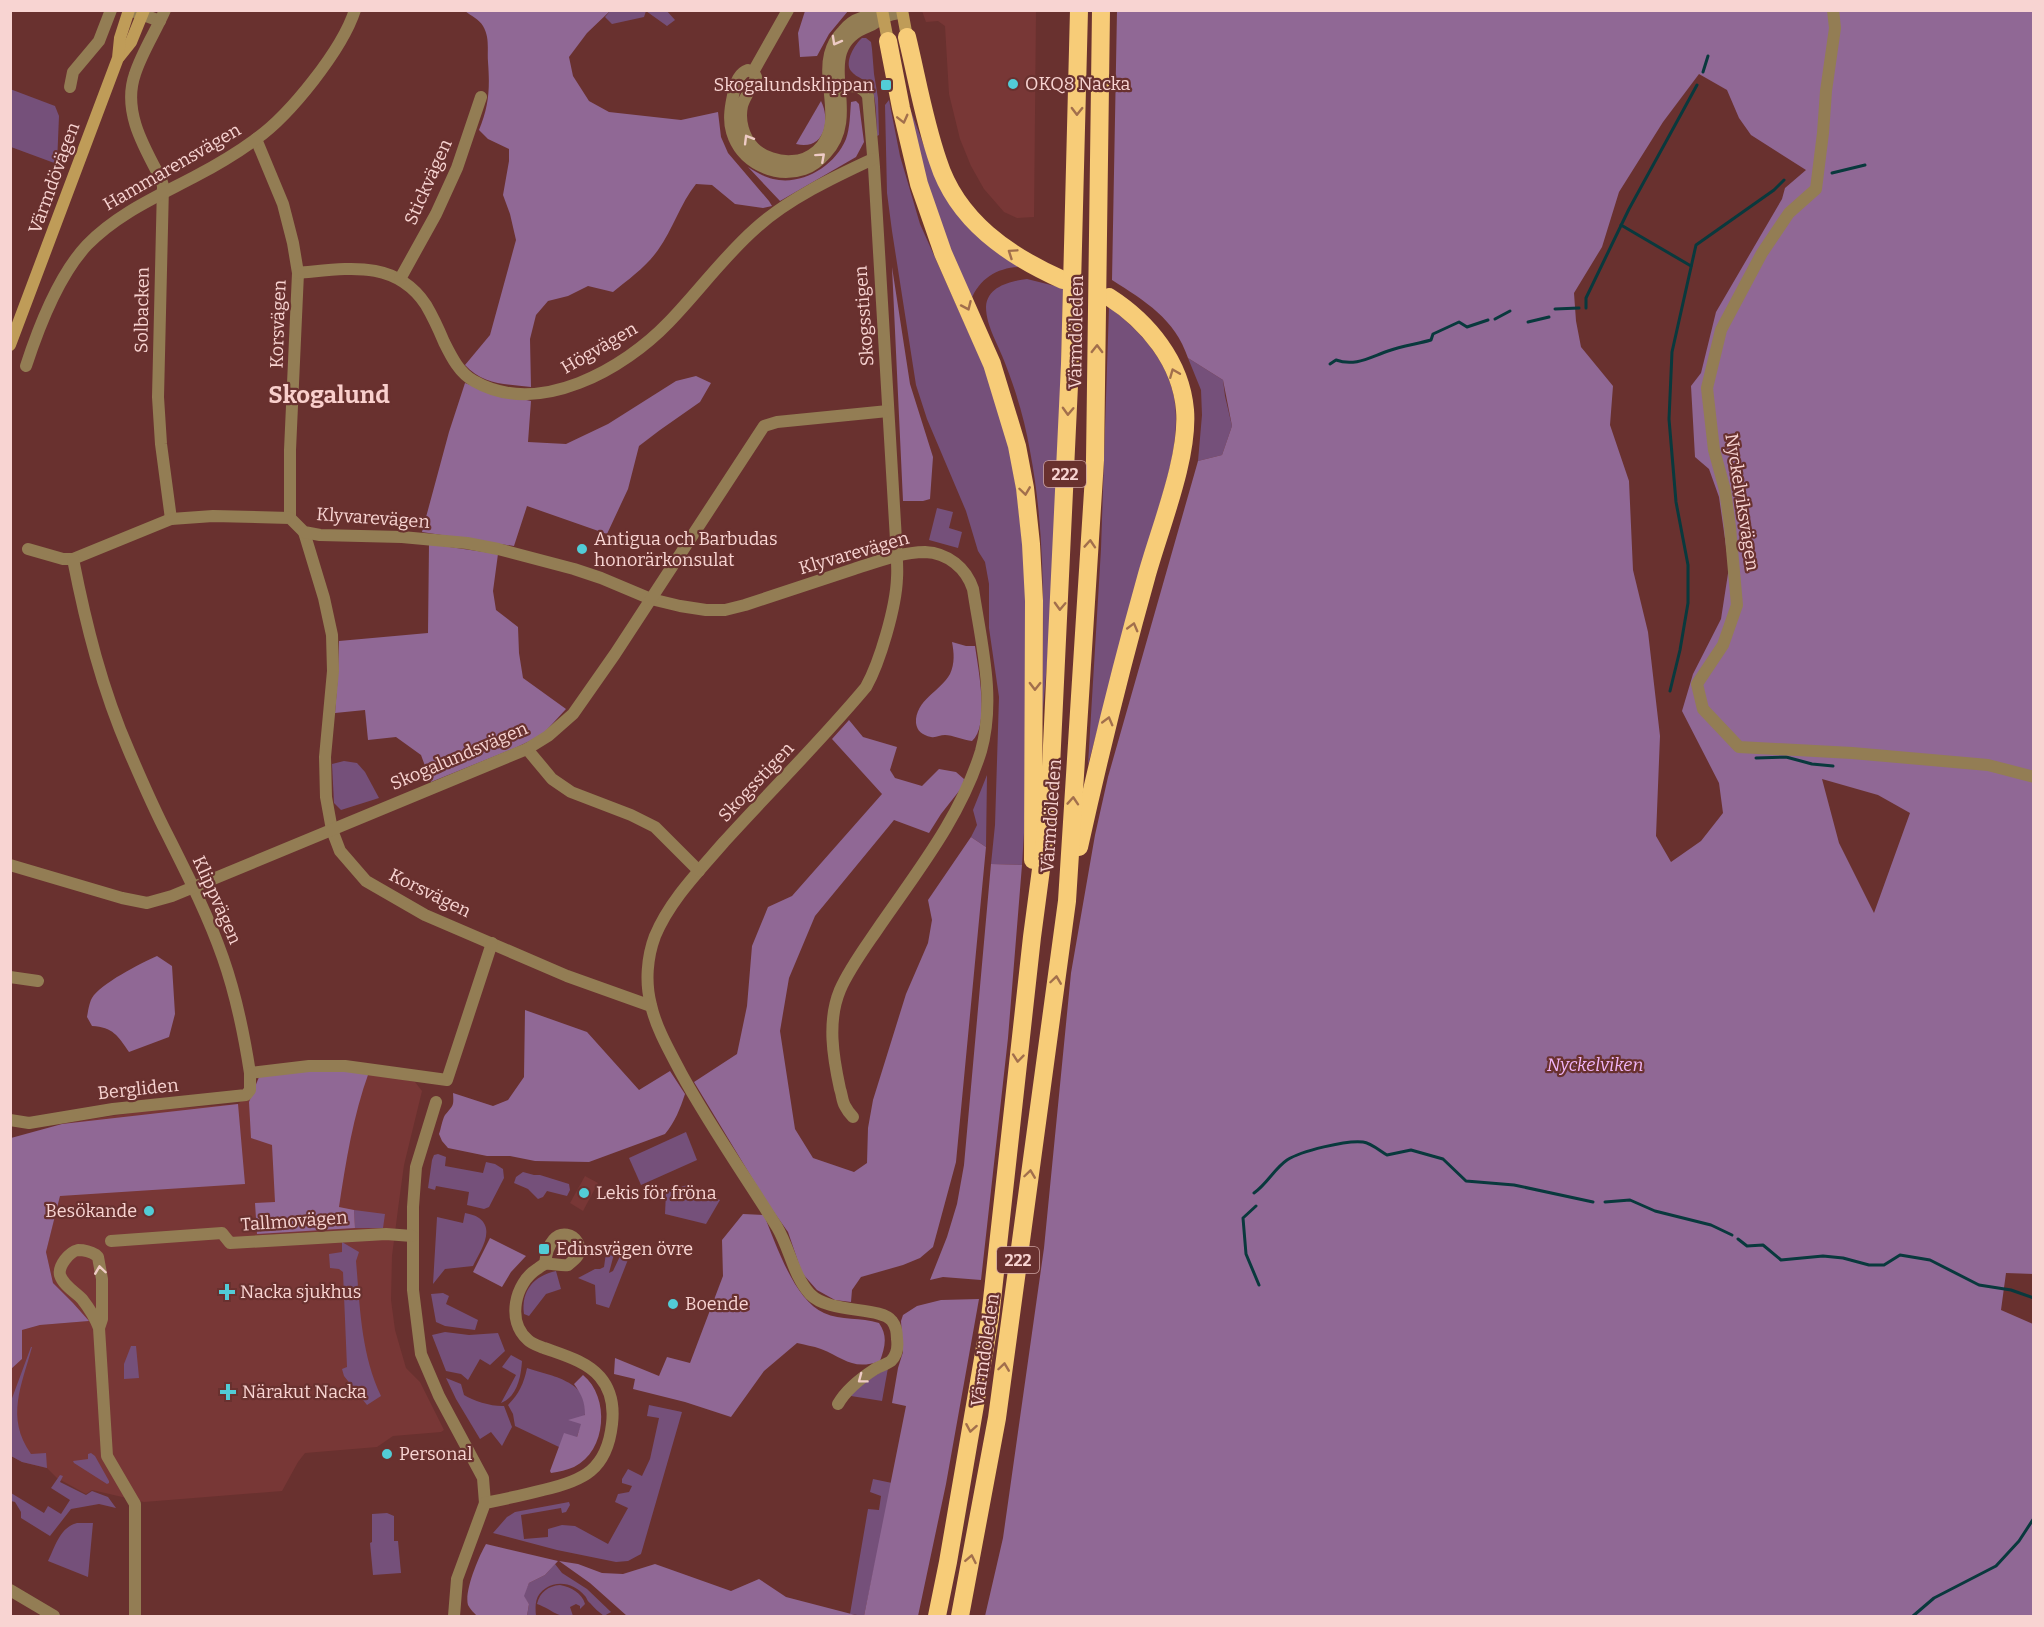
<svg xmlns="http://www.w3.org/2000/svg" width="2044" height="1627" font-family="Bitter,serif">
	<rect width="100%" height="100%" fill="#69312f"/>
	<g fill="#783736">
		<polygon points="922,11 1036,11 1034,217 1017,218 1004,212 984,189 971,166 960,139 949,94 945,26 938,21 926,22"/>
		<polygon points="369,1072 415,1082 422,1091 404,1165 398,1209 392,1256 391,1300 395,1330 406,1368 420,1382 444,1430 441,1432 393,1436 377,1447 305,1453 298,1462 282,1491 144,1502 92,1490 86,1494 57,1478 47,1468 22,1462 11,1456 10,1369 22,1359 22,1330 40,1325 88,1321 73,1303 53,1283 46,1252 60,1196 62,1124 143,1111 238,1104 251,1093 259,1077"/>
		<polygon points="585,1176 598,1183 583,1211 570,1203"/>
	</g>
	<g fill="#75507a">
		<polygon points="666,10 675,20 667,26 646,11 644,17 612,24 605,17 610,11"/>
		<path d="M862 38H866L871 42 872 49 874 74 878 98 879 135 877 136C876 121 877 102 872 89 867 78 857 79 851 71 844 62 855 44 862 38Z"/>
		<polygon points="10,89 55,106 59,116 57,164 11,147"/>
		<polygon points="889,100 900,156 920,224 985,369 1009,446 1017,493 1026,579 1026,801 1022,865 991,864 995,825 999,697 989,628 989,584 985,562 978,551 966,511 927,419 916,385 892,231 887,193 885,105"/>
		<path d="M908 103 934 173 1018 267C997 268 979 279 971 300L928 192Z"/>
		<path d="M1027 279 1063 288C1060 432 1056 576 1042 720 1043 630 1047 539 1030 451 1025 421 1016 391 1005 363 999 346 986 326 986 307 987 286 1011 281 1027 279Z"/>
		<path d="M1109 307C1139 330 1166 358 1174 397 1181 437 1168 476 1157 514 1148 543 1139 572 1131 601 1116 656 1103 711 1088 765L1101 549Z"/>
		<polygon points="1188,358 1223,380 1225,396 1232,426 1222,455 1198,461 1202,415 1201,390"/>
		<polygon points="937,508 953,512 949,528 962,532 958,548 929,540"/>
		<polygon points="344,761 357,763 365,772 379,798 341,810 334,803 332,764"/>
		<polygon points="987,775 986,847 971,837 977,825 973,810"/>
		<polygon points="686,1132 697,1160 641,1185 629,1158"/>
		<polygon points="438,1154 446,1157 445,1166 483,1173 486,1162 495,1164 503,1169 504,1178 489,1207 484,1209 467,1205 469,1192 436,1186 435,1190 428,1188 432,1160 434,1155"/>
		<polygon points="523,1172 534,1175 540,1175 569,1184 570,1190 567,1196 547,1191 543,1197 538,1199 528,1189 514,1183 516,1177"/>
		<polygon points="687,1185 720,1200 706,1224 665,1214 666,1192"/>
		<polygon points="354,1210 385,1214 383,1228 355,1228"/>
		<path d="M465 1213C469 1214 475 1215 479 1218 496 1230 479 1253 473 1266L445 1269 433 1284 437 1217 463 1223Z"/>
		<path d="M342 1242 359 1252 356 1261C360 1307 361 1354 381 1396L367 1405 344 1376 342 1369 347 1367 343 1272 339 1269 330 1268 329 1254 342 1252Z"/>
		<polygon points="621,1245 614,1254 609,1273 613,1271 621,1254 627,1254 629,1257 609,1308 596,1304 595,1285 578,1278 595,1269 600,1269 604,1267 606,1253 602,1248"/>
		<path d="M556 1271 561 1289 546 1294 529 1316 524 1314C521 1290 534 1276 556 1271Z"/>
		<polygon points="443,1293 449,1296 446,1304 478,1320 475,1330 445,1326 436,1322 431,1294"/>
		<polygon points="445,1332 469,1335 498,1333 505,1351 490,1365 480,1359 468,1380 461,1374 446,1371 432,1335"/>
		<polygon points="131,1346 136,1346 139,1378 124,1379 124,1364"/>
		<path d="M31 1347H32C22 1385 5 1417 31 1454L46 1453 47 1468 22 1462 11 1456V1401Z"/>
		<path d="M511 1355 522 1361C521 1377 517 1397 501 1403L516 1375 502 1367Z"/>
		<path d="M527 1368C551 1376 590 1381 585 1414 584 1421 579 1430 577 1437L559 1447 515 1426 513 1414 508 1405C519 1394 524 1383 527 1368Z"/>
		<polygon points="888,1368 882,1401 851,1396 852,1389"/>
		<path d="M446 1378 461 1384 464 1395C473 1401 494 1407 504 1406L512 1427 502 1446 491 1432 480 1439 456 1399Z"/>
		<polygon points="649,1405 682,1412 641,1554 628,1561 616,1562 557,1550 493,1533 507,1517 515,1512 569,1502 570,1505 566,1512 562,1513 561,1508 521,1515 524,1539 548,1537 548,1529 562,1525 575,1526 608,1544 628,1508 615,1502 618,1494 629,1492 632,1486 622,1483 622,1479 628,1469 642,1476 650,1459 659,1418 647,1416"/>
		<polygon points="91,1453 95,1456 109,1481 109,1483 107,1484 74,1463 73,1461 88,1459 88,1454"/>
		<polygon points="60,1475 63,1476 60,1482 86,1495 92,1491 108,1497 116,1508 99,1504 71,1509 50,1536 21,1518 21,1512 15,1502 11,1501 11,1493 44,1513 48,1506 61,1514 70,1500 51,1488"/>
		<polygon points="873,1479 892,1483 864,1616 850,1614 868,1509 879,1510 881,1496 870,1492"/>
		<polygon points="387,1513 394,1516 394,1541 398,1541 401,1573 373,1575 370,1543 372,1542 372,1514"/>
		<path d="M77 1523H93L88 1577 48 1561C55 1547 60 1527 77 1523Z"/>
		<path d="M555 1564 562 1573 587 1589 611 1612 604 1616C599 1612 594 1608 590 1603 587 1601 587 1598 585 1596 575 1584 559 1580 546 1588 535 1595 535 1604 536 1616H527L529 1604 523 1596 529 1583 545 1575Z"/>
		<path d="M560 1585C571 1587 582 1593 585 1604L580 1609V1606L576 1604 570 1607 573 1616C554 1617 554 1610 537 1604 540 1592 548 1586 560 1585Z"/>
	</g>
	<g fill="#906895" fill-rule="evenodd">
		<path d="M465 11H610L587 33 569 57 573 76 589 101 609 112 681 120 718 112 721 137 728 153 769 201 772 206 763 208 735 204 712 185 696 184C680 204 673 229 658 250 646 267 629 279 613 292L588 286 568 296 548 301 536 315 530 339 531 387C506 384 483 385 465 365L490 335 516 240 510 214 503 195 509 161V149L488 139 479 130C489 106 490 88 488 62 487 49 490 38 483 26 479 19 471 16 465 11Z"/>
		<polygon points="805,11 848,11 829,34 817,56 800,57 798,33"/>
		<path d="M1117 11H2033L2034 1274 2006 1273 2001 1310 2033 1324V1616H985L1003 1538 1044 1248 1071 973 1095 835 1108 777 1198 461 1222 455 1232 426 1223 380 1188 358C1175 319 1145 301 1112 280ZM1699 74 1727 90 1739 118 1751 135 1806 170 1785 188 1782 199 1716 312 1701 373 1691 386 1695 457 1709 469 1719 497 1729 567 1721 619 1693 674 1682 711 1719 783 1723 813 1701 841 1671 862 1656 836 1660 736 1648 632 1633 570 1629 481 1610 425 1613 386 1581 347 1576 321 1574 293 1602 247 1619 192 1663 122ZM1822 779 1878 795 1910 813 1874 913 1839 843Z"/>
		<path d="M821 101C831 121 824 151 796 144Z"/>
		<path d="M856 101 859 104 864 142 856 157 780 201 748 167C756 172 764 177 773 179 802 186 835 166 846 139 850 128 850 114 851 102Z"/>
		<polygon points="892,267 910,384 933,457 930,499 923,501 903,501"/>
		<polygon points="696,376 711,383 700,402 660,430 639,446 628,489 607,534 527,506 514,546 422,532 449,432 465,383 492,393 531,401 528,442 566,444 608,424 676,381"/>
		<polygon points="429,544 498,554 493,591 496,610 518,627 519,653 523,678 566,709 542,735 515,748 431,782 421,755 396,737 368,740 365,710 335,713 338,674 339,641 428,633"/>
		<path d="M952 642 966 646H975C978 668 990 726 972 741 964 740 952 735 945 735 940 735 936 738 931 737 922 735 917 731 916 723 915 700 941 691 950 674 955 663 954 653 952 642Z"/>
		<polygon points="849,720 863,737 897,747 890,770 895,778 922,786 939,769 956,772 964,779 963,786 941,814 929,833 894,820 815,916 789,978 780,1031 795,1129 813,1158 854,1172 867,1163 868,1128 873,1100 906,994 928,943 932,920 928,900 971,837 986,847 956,1162 933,1247 920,1258 903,1265 861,1277 852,1290 851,1302 835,1300 817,1290 802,1273 788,1232 766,1201 694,1082 737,1054 747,1006 752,946 768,907 792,896 882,794 832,739"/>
		<polygon points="991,864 1022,865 1008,1038 981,1280 943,1277 930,1280 947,1237 957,1204 964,1165"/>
		<path d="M157 956 172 966 175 1014 169 1037 129 1052C118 1036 113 1027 92 1026L87 1017C88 1012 89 1003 92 998 100 984 141 963 157 956Z"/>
		<path d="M525 1010 587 1032 639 1090 670 1071 685 1094C680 1109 675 1122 665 1134L589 1162 535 1161 510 1156H487L448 1148 442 1141 439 1134C441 1129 442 1120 445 1115 453 1105 454 1107 453 1093L493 1106 508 1100 524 1077Z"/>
		<path d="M278 1072H369C353 1116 346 1161 339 1207L354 1210 355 1228 257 1234 255 1203 275 1202 272 1145 251 1138 249 1102 259 1077Z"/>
		<polygon points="238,1104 245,1184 60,1196 46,1252 53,1283 73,1303 89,1321 40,1325 22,1330 22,1359 11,1369 11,1138 62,1124"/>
		<path d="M743 1214 764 1215C776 1244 794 1300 824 1313 841 1321 861 1317 879 1323 888 1336 885 1347 880 1361 853 1371 844 1358 821 1349 813 1346 805 1345 797 1343L764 1371 731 1417 685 1402 633 1389 635 1379 614 1374 615 1358 659 1376 667 1357 690 1363 723 1276 722 1240Z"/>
		<polygon points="490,1238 526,1256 511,1272 502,1287 473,1272"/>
		<polygon points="979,1299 946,1484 918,1616 864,1616 906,1406 892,1403 898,1368 903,1352 901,1321 903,1315 917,1306 941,1300"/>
		<path d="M583 1375C610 1397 607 1451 574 1467 567 1470 559 1472 551 1473L550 1471 564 1433 577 1437 581 1424 568 1420 585 1415C585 1402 582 1395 574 1384Z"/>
		<path d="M486 1544 558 1561 545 1575 529 1583 524 1596 529 1604 527 1616H477C474 1613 470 1609 468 1605 464 1591 479 1556 486 1544Z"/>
		<polygon points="559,1561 578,1564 602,1573 623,1574 655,1564 731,1591 759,1579 786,1597 859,1616 627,1616 590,1583"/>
	</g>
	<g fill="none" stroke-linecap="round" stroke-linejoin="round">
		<g stroke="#09393d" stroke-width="3">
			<polyline points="1703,72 1708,56"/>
			<polyline points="1832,173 1865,165"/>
			<polyline points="1621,225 1691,266"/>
			<polyline points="1586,308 1586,298 1629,209 1697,85"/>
			<polyline points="1555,309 1579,308"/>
			<polyline points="1495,319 1510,311"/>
			<polyline points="1528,322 1549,317"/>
			<path d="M1330 364 1336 360C1355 367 1370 357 1388 351 1402 346 1417 344 1431 340L1433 334 1459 322 1467 327 1488 320"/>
			<polyline points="1670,691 1680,650 1688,603 1688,565 1676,502 1669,419 1672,352 1696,245 1774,190 1784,180"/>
			<polyline points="1756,758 1786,757 1812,764 1833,766"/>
			<path d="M1254 1193C1267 1184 1274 1169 1287 1160 1301 1151 1346 1140 1363 1142 1371 1143 1380 1151 1387 1155L1411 1150 1443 1159 1466 1181 1514 1185 1593 1202"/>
			<polyline points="1605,1202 1630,1200 1655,1211 1711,1225 1732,1235"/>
			<polyline points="1256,1206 1243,1218 1246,1254 1259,1285"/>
			<polyline points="1738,1239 1747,1246 1763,1245 1781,1260 1823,1256 1843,1258 1869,1265 1884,1265 1900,1255 1930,1260 1979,1285 2011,1290 2034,1298"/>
			<polyline points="2034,1475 2034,1487"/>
			<polyline points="1913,1616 1934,1598 1996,1566 2019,1541 2034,1518"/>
		</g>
		<g stroke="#937d54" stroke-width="12">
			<polyline points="130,10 160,21"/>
			<path d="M165 10C156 31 142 52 135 74 122 111 144 147 161 179L163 186 158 397 161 444 171 519"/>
			<polyline points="1833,10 1835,28 1826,91 1823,133 1816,189 1789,213 1762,253 1721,330 1707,388 1714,450 1725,490 1730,527 1737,605 1723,645 1697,684 1703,709 1739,747 1852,753 1988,765 2034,777"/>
			<path d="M883 17C867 15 854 17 843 31 837 37 832 46 830 54 822 85 845 126 817 151 810 157 801 161 792 161 779 162 763 157 754 148 743 137 739 120 742 106 745 95 753 87 756 77L754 73 748 70C739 73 736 82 734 91 731 104 728 119 732 132 741 162 774 179 804 169 813 166 820 160 826 153 865 112 808 48 869 26 875 24 879 19 885 17 890 14 897 14 902 12"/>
			<polyline points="753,72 788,10"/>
			<polyline points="70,87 73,72 99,41 111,10"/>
			<path d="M829 87C843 87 860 81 868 96L874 167 896 540C896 552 898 565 897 578 896 607 880 662 866 687 821 741 771 790 724 842 699 871 670 900 655 936 647 957 645 983 651 1005 656 1028 670 1052 681 1073 710 1126 745 1176 777 1227 790 1249 793 1275 810 1294 829 1314 881 1306 892 1321 896 1326 897 1333 897 1339 898 1346 897 1355 891 1361 887 1364 880 1366 875 1369 861 1378 846 1390 838 1404"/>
			<polyline points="256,139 283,204 293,243 298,273 290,450 290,518"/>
			<path d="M298 273C345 269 395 258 426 305 433 317 439 330 444 342 451 356 459 373 474 381 539 418 624 369 669 322 699 291 724 256 756 228 788 199 834 177 873 159"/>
			<polyline points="400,279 436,214 457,168 481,97"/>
			<path d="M26 366C39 326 58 276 87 245 117 214 156 197 194 177 215 166 237 153 256 139 290 115 342 50 355 10"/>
			<polyline points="304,532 324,598 332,635 333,671 325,757 326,797 332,830 340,851 366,881 425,915 567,976 651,1006"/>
			<path d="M28 549 63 559H73L171 519 213 516 290 518 304 532 320 535 402 537 467 543 498 549 574 569 601 578 651 599 680 606 706 610H725L745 605C781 593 818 581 854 569 876 562 902 552 925 552 948 553 966 568 973 589 981 642 996 698 981 751 961 816 919 869 881 924 867 945 850 967 840 990 827 1021 833 1057 840 1089 842 1094 842 1101 845 1106 847 1110 850 1114 853 1117"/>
			<path d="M73 559C86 625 102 689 129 751 141 779 153 807 167 834 187 874 208 915 223 958 236 995 244 1034 250 1073L309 1066H345L447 1080 492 943"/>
			<polyline points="527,749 552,779 571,792 631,815 655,827 699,871"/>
			<polyline points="10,865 122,898 147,903 172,896 527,749 548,736 573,714 615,654 764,426 777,422 888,411"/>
			<polyline points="10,977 38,981"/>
			<polyline points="436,1102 416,1167 413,1207 413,1290 421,1354 439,1396 483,1478 485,1503"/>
			<polyline points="10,1120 29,1123 113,1109 246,1095 250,1090 250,1073"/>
			<polyline points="111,1241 222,1233 230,1243 386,1234 412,1236"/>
			<path d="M99 1328C95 1317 89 1308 82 1299 75 1292 63 1285 60 1275 58 1266 69 1252 78 1250 84 1250 91 1252 96 1255L98 1257 102 1279V1319L99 1328 107 1456 135 1504V1616"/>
			<path d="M454 1616 457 1579 485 1503C505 1499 524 1495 543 1490 583 1481 607 1470 612 1424 614 1407 612 1391 600 1377 586 1361 563 1355 544 1348 539 1346 532 1344 528 1340 506 1321 515 1283 537 1269 540 1267 542 1265 545 1264 552 1263 561 1266 568 1265 571 1262 576 1259 578 1255 587 1237 550 1216 545 1264"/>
		</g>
		<polyline stroke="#937d54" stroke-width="12" points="10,1590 54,1616"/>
		<g stroke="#bf9c58" stroke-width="12">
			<polyline points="882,10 888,41"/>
			<polyline points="902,10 907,37"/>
			<polyline points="119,57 131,42 144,10"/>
			<polyline points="10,345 118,58 120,38 129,10"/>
		</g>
		<g stroke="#f7cc78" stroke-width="18">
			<path d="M907 37C917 78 924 121 938 161 957 221 1009 256 1063 280"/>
			<polyline points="888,41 901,108 919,184 943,253 992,364 1017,446 1025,488 1031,544 1034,601 1033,860"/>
			<path d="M1079 847C1099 757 1121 667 1146 578 1159 530 1189 458 1185 410 1181 362 1148 322 1109 297"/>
			<polyline points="937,1616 948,1562 990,1318 1032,937 1049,809 1070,364 1079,10"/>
			<polyline points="960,1616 997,1418 1067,901 1095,460 1101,10"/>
		</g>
	</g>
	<defs><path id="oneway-chevron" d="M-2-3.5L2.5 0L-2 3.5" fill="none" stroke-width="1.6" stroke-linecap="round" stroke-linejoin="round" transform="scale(1.5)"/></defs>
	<g stroke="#eecbc5">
		<use href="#oneway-chevron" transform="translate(836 41) rotate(119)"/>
		<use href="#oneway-chevron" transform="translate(748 139) rotate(-121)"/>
		<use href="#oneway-chevron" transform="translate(821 157) rotate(-42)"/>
		<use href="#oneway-chevron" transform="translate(100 1270) rotate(-98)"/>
		<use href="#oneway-chevron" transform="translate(862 1379) rotate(143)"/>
	</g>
	<g stroke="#a26f4c">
		<use href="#oneway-chevron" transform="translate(1077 111) rotate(91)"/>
		<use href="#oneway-chevron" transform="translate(903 119) rotate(76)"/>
		<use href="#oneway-chevron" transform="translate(1012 253) rotate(-146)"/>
		<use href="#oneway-chevron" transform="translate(967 306) rotate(66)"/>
		<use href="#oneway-chevron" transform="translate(1097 349) rotate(-89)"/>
		<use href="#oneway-chevron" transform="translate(1174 373) rotate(-112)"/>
		<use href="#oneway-chevron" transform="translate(1068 411) rotate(92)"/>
		<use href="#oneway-chevron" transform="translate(1025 491) rotate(82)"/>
		<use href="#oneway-chevron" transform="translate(1090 544) rotate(-86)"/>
		<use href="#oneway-chevron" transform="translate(1060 606) rotate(92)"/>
		<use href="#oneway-chevron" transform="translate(1133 627) rotate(-75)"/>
		<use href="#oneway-chevron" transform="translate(1035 686) rotate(91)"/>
		<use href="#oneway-chevron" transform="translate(1108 721) rotate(-75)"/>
		<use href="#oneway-chevron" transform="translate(1073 801) rotate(-86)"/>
		<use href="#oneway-chevron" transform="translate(1056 980) rotate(-82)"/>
		<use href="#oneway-chevron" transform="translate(1018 1058) rotate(96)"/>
		<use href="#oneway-chevron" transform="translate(1030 1174) rotate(-82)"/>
		<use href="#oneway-chevron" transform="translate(1004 1367) rotate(-82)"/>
		<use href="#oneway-chevron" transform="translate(971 1428) rotate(100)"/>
		<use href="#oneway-chevron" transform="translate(971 1559) rotate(-79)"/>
	</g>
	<g fill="#52ccd6" stroke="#69312f" stroke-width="2">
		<circle cx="1013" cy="84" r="6"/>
		<rect x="880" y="79" width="12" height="12" rx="3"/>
		<circle cx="582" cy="549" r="6"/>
		<circle cx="584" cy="1193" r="6"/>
		<circle cx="149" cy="1211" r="6"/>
		<rect x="538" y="1243" width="12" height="12" rx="3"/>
		<path d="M224 1283h6v6h6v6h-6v6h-6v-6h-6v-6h6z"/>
		<circle cx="673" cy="1304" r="6"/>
		<path d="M225 1383h6v6h6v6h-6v6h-6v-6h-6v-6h6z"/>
		<circle cx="387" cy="1454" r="6"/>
	</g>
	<g text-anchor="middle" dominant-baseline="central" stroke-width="4.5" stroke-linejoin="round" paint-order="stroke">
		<g fill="#69312f" stroke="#cda3a1" stroke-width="1.5">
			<rect x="1044" y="461" width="42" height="26" rx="4.5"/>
			<rect x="997" y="1247" width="42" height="26" rx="4.5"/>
		</g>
		<g font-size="16" font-weight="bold" fill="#f8d4d2">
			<text x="1065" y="474">222</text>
			<text x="1018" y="1260">222</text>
		</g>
		<g font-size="18" fill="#f8d4d2" stroke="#69312f" text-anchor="start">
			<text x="1025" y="84">OKQ8 Nacka</text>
			<text x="874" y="85" text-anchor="end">Skogalundsklippan</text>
			<text x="594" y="539">Antigua och Barbudas<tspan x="594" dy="21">honorärkonsulat</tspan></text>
			<text x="596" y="1193">Lekis för fröna</text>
			<text x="137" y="1211" text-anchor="end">Besökande</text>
			<text x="556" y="1249">Edinsvägen övre</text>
			<text x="240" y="1292">Nacka sjukhus</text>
			<text x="685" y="1304">Boende</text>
			<text x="242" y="1392">Närakut Nacka</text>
			<text x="399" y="1454">Personal</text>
		</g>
		<g font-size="18" fill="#f8d4d2" stroke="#69312f">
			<text transform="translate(172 167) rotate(-30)">Hammarensvägen</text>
			<text transform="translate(54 178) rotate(-70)">Värmdövägen</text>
			<text transform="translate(428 182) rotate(-66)">Stickvägen</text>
			<text transform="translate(142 310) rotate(-89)">Solbacken</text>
			<text transform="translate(864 316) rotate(-94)">Skogsstigen</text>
			<text transform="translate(278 324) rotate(-88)">Korsvägen</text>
			<text transform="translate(1076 332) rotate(-89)">Värmdöleden</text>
			<text transform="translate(599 348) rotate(-30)">Högvägen</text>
			<text transform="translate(1742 502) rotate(81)">Nyckelviksvägen</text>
			<text transform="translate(373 518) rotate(4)">Klyvarevägen</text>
			<text transform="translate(854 553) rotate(-16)">Klyvarevägen</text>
			<text transform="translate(459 756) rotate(-23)">Skogalundsvägen</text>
			<text transform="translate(756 782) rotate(-47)">Skogsstigen</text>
			<text transform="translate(1051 816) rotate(-86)">Värmdöleden</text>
			<text transform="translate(430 893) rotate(26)">Korsvägen</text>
			<text transform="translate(217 900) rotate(66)">Klippvägen</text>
			<text transform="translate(138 1089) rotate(-6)">Bergliden</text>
			<text transform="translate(294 1221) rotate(-4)">Tallmovägen</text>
			<text transform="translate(985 1350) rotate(-82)">Värmdöleden</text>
		</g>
		<g font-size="18" font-style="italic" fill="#f0b4f7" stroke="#69312f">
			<text x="1595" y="1065">Nyckelviken</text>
		</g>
		<g font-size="24" font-weight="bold" fill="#f9cfcc" stroke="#69312f">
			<text x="329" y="395">Skogalund</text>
		</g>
	</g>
	<rect width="2044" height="1627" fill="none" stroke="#f8d4d2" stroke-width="24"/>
</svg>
